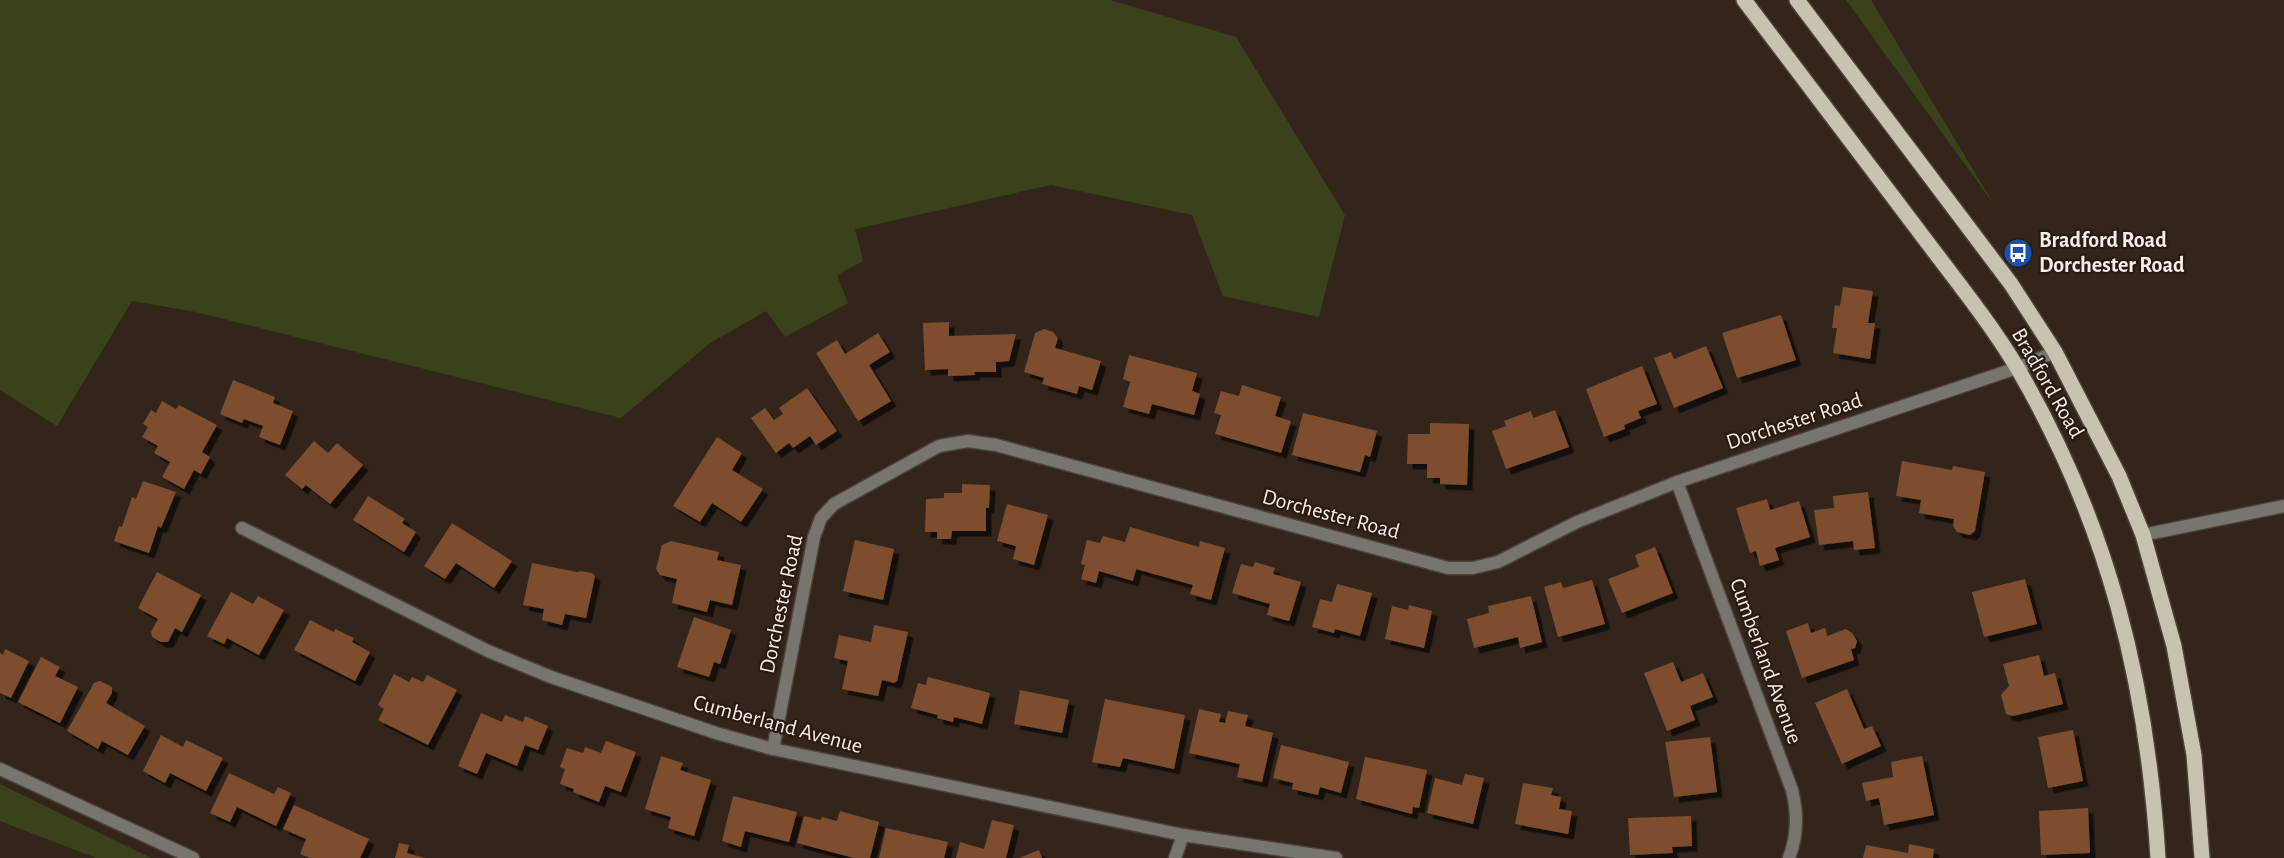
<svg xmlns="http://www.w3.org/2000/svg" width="2284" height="858" font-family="'Alegreya Sans',sans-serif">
	<defs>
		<filter id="shadow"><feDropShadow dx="5.5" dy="5.5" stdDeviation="0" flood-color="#0009"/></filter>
	</defs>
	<rect width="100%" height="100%" fill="#33251b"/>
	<g fill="#3a421b">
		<polygon points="0,0 1110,0 1236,37 1345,215 1319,317 1223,296 1192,215 1051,185 855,229 863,261 837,275 848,303 785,337 766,311 710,343 621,418 196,312 132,301 57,426 0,390"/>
		<polygon points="1846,0 1871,0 1995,206"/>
		<polygon points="0,784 151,858 96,858 0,821"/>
	</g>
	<g fill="#7d4e2e" filter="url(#shadow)">
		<polygon points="1843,287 1873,291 1868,323 1875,323 1870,359 1833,353 1837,328 1832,328 1835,305 1840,306"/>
		<polygon points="1781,315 1796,360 1737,378 1722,333"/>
		<polygon points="949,322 949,336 1016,334 1009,361 996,362 996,372 974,372 975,375 948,376 948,369 925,370 923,323"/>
		<polygon points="1044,329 1053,332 1058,338 1055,348 1101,361 1092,390 1079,386 1077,394 1042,384 1044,378 1024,372 1035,333"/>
		<polygon points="878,333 890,352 869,365 891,401 858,421 816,353 837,340 845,354"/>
		<polygon points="1706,346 1723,388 1674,408 1654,358 1671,352 1674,359"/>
		<polygon points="1129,355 1197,373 1192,391 1200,394 1194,415 1152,404 1149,414 1123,407 1130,382 1123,379"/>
		<polygon points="1642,366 1657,404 1638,411 1641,418 1624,425 1625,429 1604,437 1586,389"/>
		<polygon points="233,380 275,397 273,403 293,411 280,445 259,437 263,426 244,419 242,423 220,414"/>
		<polygon points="1242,385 1281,397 1275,416 1291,421 1281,453 1215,434 1221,415 1214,413 1221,391 1239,396"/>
		<polygon points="807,388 837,431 816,445 810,436 793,448 789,443 776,453 751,418 765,408 774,420 783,414 779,408"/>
		<polygon points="162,401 176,409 179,405 217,425 202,452 210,457 201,474 194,470 184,489 162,477 170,462 154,453 158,446 142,437 148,427 143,424 151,410 156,413"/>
		<polygon points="1555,410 1569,447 1506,469 1492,431 1506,426 1504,421 1531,411 1533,418"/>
		<polygon points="1303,413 1377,431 1370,457 1365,455 1360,472 1292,455"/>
		<polygon points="1430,423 1469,424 1467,485 1440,484 1440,478 1427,478 1427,464 1407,464 1408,434 1430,434"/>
		<polygon points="717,437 742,453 732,470 763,489 741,522 712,503 700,522 673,506"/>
		<polygon points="314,441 328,453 337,443 363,465 330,504 306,485 302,489 285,475"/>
		<polygon points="1902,461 1952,470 1953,466 1985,472 1975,531 1970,535 1957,532 1953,526 1954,519 1919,513 1921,500 1896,496"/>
		<polygon points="143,481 176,492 161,528 158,526 149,553 114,541 119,526 122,527 132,497 136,499"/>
		<polygon points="962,484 990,485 989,508 986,508 986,531 952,531 951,539 937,539 937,532 925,532 926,499 944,498 944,493 962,493"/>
		<polygon points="1868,492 1875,548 1854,550 1853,541 1819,545 1814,510 1834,508 1833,496"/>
		<polygon points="368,496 405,519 402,523 416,532 404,552 353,520"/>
		<polygon points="1767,499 1770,510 1799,501 1810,537 1775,548 1779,560 1760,566 1756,551 1750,553 1736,508"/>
		<polygon points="1007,504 1048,515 1034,565 1013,559 1016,546 997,541"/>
		<polygon points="452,523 512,561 494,588 456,563 445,579 424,566"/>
		<polygon points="1130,527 1199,547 1200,541 1225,548 1211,600 1190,594 1193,585 1136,569 1133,581 1099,571 1096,583 1081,579 1085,565 1081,564 1087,540 1100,543 1103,536 1125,542"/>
		<polygon points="855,540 894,549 883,600 843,591"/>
		<polygon points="671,541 719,552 717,560 741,565 732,605 710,600 707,612 672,603 677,579 660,575 656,569 662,545"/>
		<polygon points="1655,547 1673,593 1622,613 1608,579 1639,567 1635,555"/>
		<polygon points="1255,562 1275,568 1273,574 1301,582 1289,621 1267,615 1270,604 1232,593 1241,564 1253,567"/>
		<polygon points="532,563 577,572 580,571 592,573 595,576 586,618 565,614 562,625 542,620 544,609 523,605"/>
		<polygon points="157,572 201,595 182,632 175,628 168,642 161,642 152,637 151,632 158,619 138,608"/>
		<polygon points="2025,579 2037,624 1984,637 1972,592"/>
		<polygon points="1592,580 1605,624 1558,637 1544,587 1561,582 1563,588"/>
		<polygon points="1337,584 1372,593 1360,636 1335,629 1334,633 1312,627 1320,599 1332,602"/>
		<polygon points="231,592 253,604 258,596 284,610 259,655 227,638 224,644 207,636"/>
		<polygon points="1531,596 1542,642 1520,648 1518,637 1474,648 1467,619 1489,613 1488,606"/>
		<polygon points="1409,605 1432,611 1424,648 1385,639 1392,606 1408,610"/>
		<polygon points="694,617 731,630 720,664 714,662 709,677 677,667"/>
		<polygon points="310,620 334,632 335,629 354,638 352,642 370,652 355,681 294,650"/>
		<polygon points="1808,623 1811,633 1825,628 1827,636 1846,629 1852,633 1857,641 1855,648 1851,649 1854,660 1802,678 1786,631"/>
		<polygon points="874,625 908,632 897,681 894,683 882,680 878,696 842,689 848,661 834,658 839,635 871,642"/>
		<polygon points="5,649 29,661 11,698 0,693 0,653 3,655"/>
		<polygon points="2039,655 2044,676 2055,673 2063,704 2013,716 2006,714 2001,695 2009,686 2003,664"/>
		<polygon points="41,657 60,667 55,676 78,687 60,723 18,702"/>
		<polygon points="1673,662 1681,682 1703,673 1713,697 1690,706 1695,720 1667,731 1644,673"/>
		<polygon points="394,674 409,682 412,677 423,682 427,675 457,690 428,745 378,720 384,709 378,705"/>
		<polygon points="928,677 990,693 982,724 954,717 953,722 937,718 938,715 911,708 918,683 926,685"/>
		<polygon points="100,681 112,687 112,693 106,703 145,726 128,755 102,741 98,749 67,731 94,683"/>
		<polygon points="1847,689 1864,729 1872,726 1881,746 1842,764 1815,703"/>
		<polygon points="1020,690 1069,700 1062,733 1014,724"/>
		<polygon points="1105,699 1185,715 1174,769 1123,758 1120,767 1092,762"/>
		<polygon points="1199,709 1221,714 1219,722 1225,723 1228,711 1248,715 1245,726 1273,733 1262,782 1237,777 1240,764 1189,753"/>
		<polygon points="481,713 502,722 505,715 523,722 525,716 548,726 538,750 525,745 517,766 486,753 477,774 458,766"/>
		<polygon points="2073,730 2083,781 2048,788 2038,737"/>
		<polygon points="161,735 183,747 186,740 223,758 206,791 170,773 165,783 143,771"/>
		<polygon points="1710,737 1717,792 1674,797 1665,742"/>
		<polygon points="606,741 636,752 621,792 605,786 599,802 573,792 574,789 560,784 565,769 560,767 567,748 583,753 585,747 601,753"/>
		<polygon points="1281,745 1349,762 1341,793 1320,787 1318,795 1292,789 1293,783 1273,778"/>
		<polygon points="661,756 683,763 680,770 711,780 694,836 668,828 671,817 645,809"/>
		<polygon points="1922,756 1934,815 1884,825 1879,798 1866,801 1862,783 1893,777 1891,762"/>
		<polygon points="1365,757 1427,770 1419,808 1413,807 1412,814 1356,799"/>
		<polygon points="229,773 274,794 278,787 291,793 276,826 237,807 230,822 210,813"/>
		<polygon points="1465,774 1484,778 1473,824 1427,813 1435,778 1462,785"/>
		<polygon points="1523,783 1553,788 1551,795 1561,797 1559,809 1572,811 1568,834 1515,824"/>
		<polygon points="733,796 797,812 789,842 745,831 741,847 722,841"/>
		<polygon points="294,805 369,839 360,858 310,858 300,854 306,839 283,829"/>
		<polygon points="2088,808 2090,853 2041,855 2039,811"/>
		<polygon points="840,811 879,822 870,858 854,858 797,843 804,816 821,820 822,817 837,821"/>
		<polygon points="1691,816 1692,846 1672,847 1673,853 1630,855 1628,818"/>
		<polygon points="992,820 1014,825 1006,858 956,858 960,842 984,849"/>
		<polygon points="886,828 948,842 944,858 879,858"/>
		<polygon points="399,843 409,845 407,853 425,858 395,858"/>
		<polygon points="1909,844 1934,849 1933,858 1863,858 1866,845 1908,853"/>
		<polygon points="1039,850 1042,858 1019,858"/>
	</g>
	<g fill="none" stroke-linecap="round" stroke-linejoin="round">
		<g stroke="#4e4138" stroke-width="15">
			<g id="street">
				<path d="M1677 482 1792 790C1798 814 1798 835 1789 858"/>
				<polyline points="242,528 488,651 551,677 716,733 773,749 1183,835 1336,858"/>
				<polyline points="2143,535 2284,506"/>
				<polyline points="773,749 814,537 821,518 834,504 939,446 968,441 996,445 1448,568 1473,568 1498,562 1577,522 1677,482 2017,368 2055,352"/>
				<polyline points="0,769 193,858"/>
				<polyline points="1175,858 1183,835"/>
			</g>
		</g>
		<g stroke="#4e4138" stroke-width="18">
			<g id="primary">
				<path d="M1744 0C1801 75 1858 151 1915 226 1950 273 1988 319 2018 369 2108 524 2147 681 2158 858"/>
				<polyline points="1797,0 2011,284 2055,352 2119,476 2143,535 2174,646 2194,755 2202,858"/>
			</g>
		</g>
		<use href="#street" stroke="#77756d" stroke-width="12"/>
		<use href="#primary" stroke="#c8c2b1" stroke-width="15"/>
	</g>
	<defs>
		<g id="bus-disc" transform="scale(1.5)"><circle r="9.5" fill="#1a4fb4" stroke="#291b12"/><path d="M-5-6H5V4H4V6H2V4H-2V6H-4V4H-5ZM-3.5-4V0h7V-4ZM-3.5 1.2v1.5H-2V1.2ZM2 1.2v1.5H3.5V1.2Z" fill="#fff"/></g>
	</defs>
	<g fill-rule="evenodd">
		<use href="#bus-disc" x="2018" y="253"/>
	</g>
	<g text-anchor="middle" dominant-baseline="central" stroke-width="4.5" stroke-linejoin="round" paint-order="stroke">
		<g font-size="22" font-weight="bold" fill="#f7ede7" stroke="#291b12" text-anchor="start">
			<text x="2039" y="240">Bradford Road<tspan x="2039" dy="25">Dorchester Road</tspan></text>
		</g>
		<g font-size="22" fill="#f7ede7" stroke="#291b12">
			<text transform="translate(2048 383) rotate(60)">Bradford Road</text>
			<text transform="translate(1794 421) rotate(-18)">Dorchester Road</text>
			<text transform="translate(1331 514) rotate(15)">Dorchester Road</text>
			<text transform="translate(781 604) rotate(-78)">Dorchester Road</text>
			<text transform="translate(1766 661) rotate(70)">Cumberland Avenue</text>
			<text transform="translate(778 724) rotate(15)">Cumberland Avenue</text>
		</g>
	</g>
</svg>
